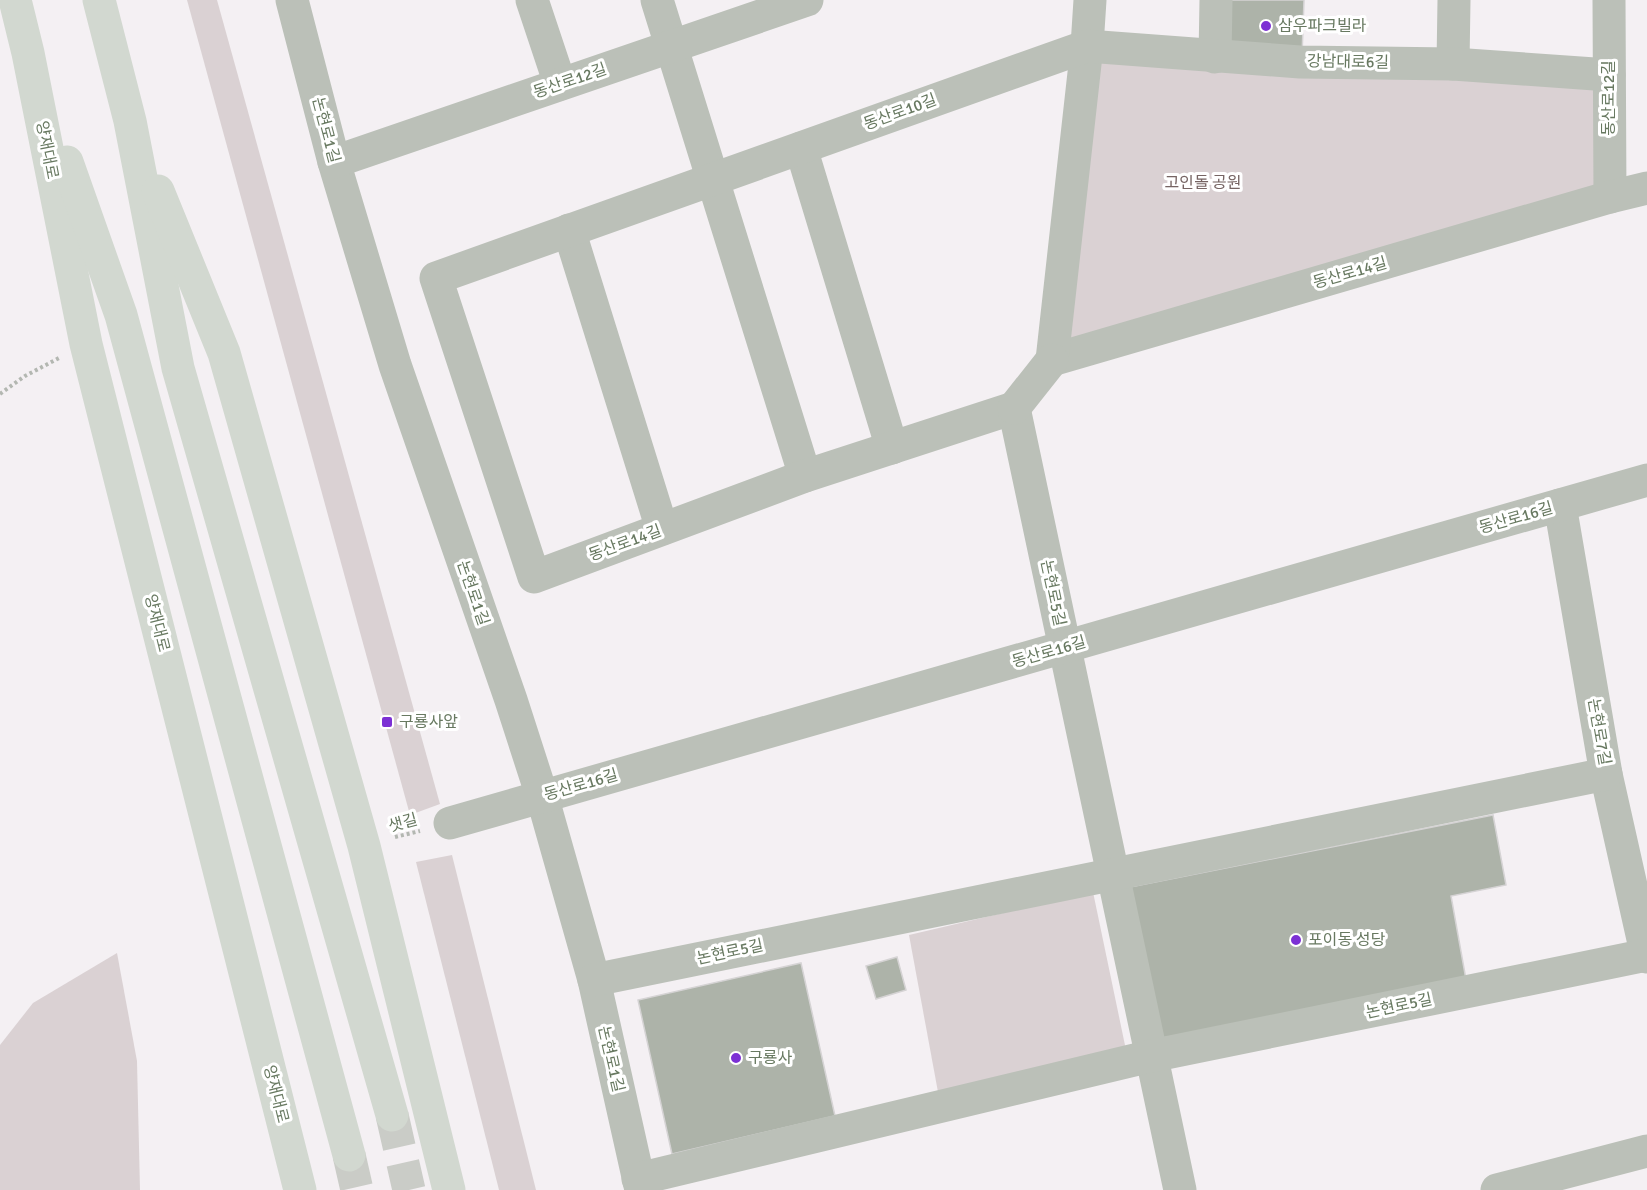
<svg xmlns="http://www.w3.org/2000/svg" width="1647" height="1190" font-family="Signika,'Noto Sans KR',sans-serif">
	<rect width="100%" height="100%" fill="#f4f0f3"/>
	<g fill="#dad1d3">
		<polygon points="187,0 217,0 440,804 410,815"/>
		<polygon points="1087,46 1609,75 1610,197 1053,360"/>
		<polygon points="452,855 536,1190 499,1190 416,862"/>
		<polygon points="1093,892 1126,1050 938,1092 909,935"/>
		<polygon points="117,953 137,1061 140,1190 0,1190 0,1045 33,1003"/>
	</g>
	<g fill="#adb3a9" stroke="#d5d3d4" stroke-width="1.5">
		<polygon points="1230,0 1304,0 1302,56 1227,53"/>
		<polygon points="1493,815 1506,885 1451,896 1467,985 1151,1040 1125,888"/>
		<polygon points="897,957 906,990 876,999 866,966"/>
		<polygon points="801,963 835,1116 672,1154 638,1000"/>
	</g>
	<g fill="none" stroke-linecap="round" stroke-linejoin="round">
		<g stroke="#caccc7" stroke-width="33" stroke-dasharray="33 16" stroke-linecap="butt">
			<polyline points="392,1115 409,1190"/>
			<polyline points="349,1155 357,1190"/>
		</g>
		<g stroke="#b3b7b1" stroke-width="4" stroke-dasharray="3 3" stroke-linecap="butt">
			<polyline points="0,394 25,376 59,358"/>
			<polyline points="395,837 420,831"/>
		</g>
		<g stroke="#bbc0b8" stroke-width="33">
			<polyline points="292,0 334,162 395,365 511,700 542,796 594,980 641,1190"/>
			<polyline points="532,0 560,84"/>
			<polyline points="657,0 805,476"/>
			<polyline points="1609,0 1610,197"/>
			<polyline points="1215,57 1216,0"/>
			<polyline points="1453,64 1454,0"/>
			<polyline points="801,148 892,448"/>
			<polyline points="334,162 807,0"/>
			<polyline points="569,230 662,529"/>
			<polyline points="1052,360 1610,197 1647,188"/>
			<polyline points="1052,360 1087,46 1090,0"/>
			<polyline points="1014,408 805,476 534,577 436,278 1087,46 1300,62 1453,64 1609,75"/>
			<polyline points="1014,408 1180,1190"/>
			<polyline points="1014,408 1052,360"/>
			<polyline points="1560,505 1606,774 1647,957"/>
			<polyline points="450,823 1647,480"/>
			<polyline points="594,980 1606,774"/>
			<polyline points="638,1179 1151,1056 1647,955"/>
			<polyline points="1497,1190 1647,1151"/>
		</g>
		<g stroke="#d2d8d0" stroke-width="33">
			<polyline points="15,0 28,53 86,344 300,1190"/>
			<polyline points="99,0 130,121 178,368 392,1115"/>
			<polyline points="67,162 121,315 349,1155"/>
			<polyline points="158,191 224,353 364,846 449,1190"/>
		</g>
	</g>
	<g fill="#7c30d4" stroke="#fff" stroke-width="2">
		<circle cx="1266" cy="26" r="6"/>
		<rect x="381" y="716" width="12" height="12" rx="3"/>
		<circle cx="1296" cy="940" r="6"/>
		<circle cx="736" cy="1058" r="6"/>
	</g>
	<g text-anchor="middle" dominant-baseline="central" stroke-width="6" stroke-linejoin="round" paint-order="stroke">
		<g font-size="16" fill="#687961" stroke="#fff" text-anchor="start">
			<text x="1278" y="26">삼우파크빌라</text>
			<text x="399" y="722">구룡사앞</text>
			<text x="1308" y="940">포이동 성당</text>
			<text x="748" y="1058">구룡사</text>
		</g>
		<g font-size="16" fill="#687961" stroke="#fff">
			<text transform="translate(1348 62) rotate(1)">강남대로6길</text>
			<text transform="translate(570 81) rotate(-19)">동산로12길</text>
			<text transform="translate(1609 98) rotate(-90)">동산로12길</text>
			<text transform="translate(900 112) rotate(-20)">동산로10길</text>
			<text transform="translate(326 130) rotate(75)">논현로1길</text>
			<text transform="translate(47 150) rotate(79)">양재대로</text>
			<text transform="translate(1350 273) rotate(-16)">동산로14길</text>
			<text transform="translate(1516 518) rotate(-16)">동산로16길</text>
			<text transform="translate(625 543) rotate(-20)">동산로14길</text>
			<text transform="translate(473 593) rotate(71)">논현로1길</text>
			<text transform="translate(1053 593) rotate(78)">논현로5길</text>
			<text transform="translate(157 623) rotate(76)">양재대로</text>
			<text transform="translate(1049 652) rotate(-16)">동산로16길</text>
			<text transform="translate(1599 732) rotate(80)">논현로7길</text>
			<text transform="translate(581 785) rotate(-16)">동산로16길</text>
			<text transform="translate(403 823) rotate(-15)">샛길</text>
			<text transform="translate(730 952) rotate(-12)">논현로5길</text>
			<text transform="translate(1399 1006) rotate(-12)">논현로5길</text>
			<text transform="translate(611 1059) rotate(77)">논현로1길</text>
			<text transform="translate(276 1094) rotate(76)">양재대로</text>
		</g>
		<g font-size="16" fill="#766463" stroke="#fff">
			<text x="1203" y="183">고인돌 공원</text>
		</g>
	</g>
</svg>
